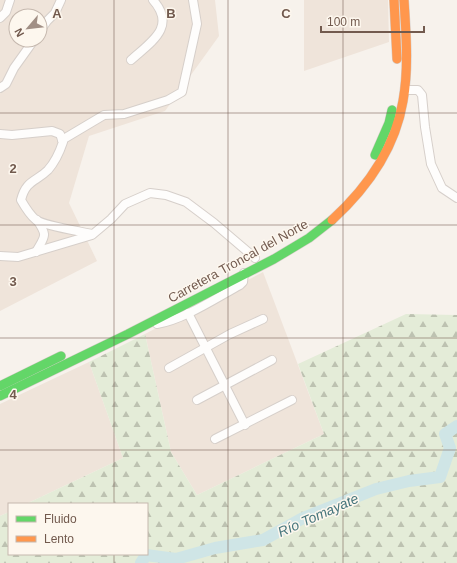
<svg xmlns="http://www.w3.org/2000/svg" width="457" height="563" font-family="Helvetica,sans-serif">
	<defs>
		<pattern id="forest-firs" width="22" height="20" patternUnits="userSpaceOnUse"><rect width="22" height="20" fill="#e4ecd8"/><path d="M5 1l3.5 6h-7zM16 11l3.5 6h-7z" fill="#bdc2b1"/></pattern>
	</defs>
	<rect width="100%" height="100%" fill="#f7f2ec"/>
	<g fill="#efe4da" fill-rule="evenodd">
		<path d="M0 0H215L219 36 165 111 89 136 69 203 97 261 0 311ZM16 16H40V40H16Z"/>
		<polygon points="304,0 388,0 389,42 304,71"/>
		<polygon points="263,272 324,434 197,495 171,452 145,334"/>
		<polygon points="89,362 123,458 26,504 9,504 9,512 0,516 0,404"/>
	</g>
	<polygon fill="url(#forest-firs)" points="406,314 457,315 457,563 0,563 0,516 9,512 9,554 147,554 147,504 26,504 123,458 89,362 145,334 171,452 197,495 324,434 298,364"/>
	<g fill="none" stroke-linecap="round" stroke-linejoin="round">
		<polyline stroke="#cfe5e6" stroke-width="12" points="141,563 146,555 176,559 215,548 263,540 303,518 376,489 409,481 440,477 450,448 445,434 457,426"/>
		<g stroke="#d6cfca" stroke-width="10">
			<g id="street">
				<polyline points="0,18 6,12 10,0"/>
				<polyline points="40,31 47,21 55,13 61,0"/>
				<path d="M131 60C151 42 177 27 153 0"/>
				<polyline points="0,88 6,84 14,68 34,40"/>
				<polyline points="405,90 418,90 422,95 425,127 431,164 442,188 457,198"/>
				<path d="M0 134 12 135 52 131 60 134 63 142C60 151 55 162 48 170 36 182 26 180 21 200 25 207 30 215 36 220 45 226 79 231 92 234"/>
				<polyline points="62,140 104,115 124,114 168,100 182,92 197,24 193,0"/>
				<path d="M36 252C45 236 48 236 37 220"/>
				<polyline points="0,256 18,257 92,235 111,219 125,204 150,193 166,195 186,202 214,223 255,258"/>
				<polyline points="188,313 245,425"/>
				<path d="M157 324C183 320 216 298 240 285L243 282 244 273"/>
				<polyline points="169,368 230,334 263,319"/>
				<polyline points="197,400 272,360"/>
				<polyline points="215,439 292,400"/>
			</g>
		</g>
		<g stroke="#d5ccc7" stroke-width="10">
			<g id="fast">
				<polyline points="375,155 389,123 392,110"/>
				<polyline points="0,386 61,356"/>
				<polyline points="0,396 128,334 274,259 309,238 332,220"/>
			</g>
		</g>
		<g stroke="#d5ccc7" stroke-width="10">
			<g id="slow">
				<polyline points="394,0 397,59"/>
				<path d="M332 220C367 188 395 149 403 101 409 68 406 33 404 0"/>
			</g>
		</g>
		<use href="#street" stroke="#fefdfc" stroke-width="8"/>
		<use href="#fast" stroke="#63d668" stroke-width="9"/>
		<use href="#slow" stroke="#ff974d" stroke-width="9"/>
	</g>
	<path fill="none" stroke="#725a4e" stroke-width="1" stroke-opacity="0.55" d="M114 0V504M228 0V563M343 0V563M0 113H457M0 225H457M0 338H457M0 450H457M114 554V563"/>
	<g text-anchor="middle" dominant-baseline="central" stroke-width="3" stroke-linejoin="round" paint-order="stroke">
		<g font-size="13" fill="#725a4e" stroke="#fdf7ee">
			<text transform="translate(238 261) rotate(-29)">Carretera Troncal del Norte</text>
		</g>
		<g font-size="14" font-style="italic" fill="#47767d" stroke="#fdf7ee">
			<text transform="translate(318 515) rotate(-24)">Río Tomayate</text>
		</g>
	</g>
	<g font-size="13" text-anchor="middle" font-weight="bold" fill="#725a4e" stroke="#fdf7ee" stroke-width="3" stroke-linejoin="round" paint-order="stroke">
		<text x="57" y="18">A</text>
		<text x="171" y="18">B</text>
		<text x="286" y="18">C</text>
		<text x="13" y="173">2</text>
		<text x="13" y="286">3</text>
		<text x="13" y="399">4</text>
	</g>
	<rect x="8" y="503" width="140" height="52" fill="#fdf7ee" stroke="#c5b8ae"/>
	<rect x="16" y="516" width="20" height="6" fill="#63d668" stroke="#c5b8ae"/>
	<text x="44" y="523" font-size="12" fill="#725a4e">Fluido</text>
	<rect x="16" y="536" width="20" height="6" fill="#ff974d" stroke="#c5b8ae"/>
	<text x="44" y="543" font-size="12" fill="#725a4e">Lento</text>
	<g transform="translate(28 28) rotate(242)"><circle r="19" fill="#fdf7ee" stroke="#c5b8ae"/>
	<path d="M0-3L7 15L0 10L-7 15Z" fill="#a18f85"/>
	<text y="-6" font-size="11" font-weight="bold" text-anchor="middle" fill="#725a4e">N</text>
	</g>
	<path d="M321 26v6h103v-6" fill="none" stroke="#725a4e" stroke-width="2"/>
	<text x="327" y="26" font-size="12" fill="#725a4e" stroke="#fdf7ee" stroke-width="3" paint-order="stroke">100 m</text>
</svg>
